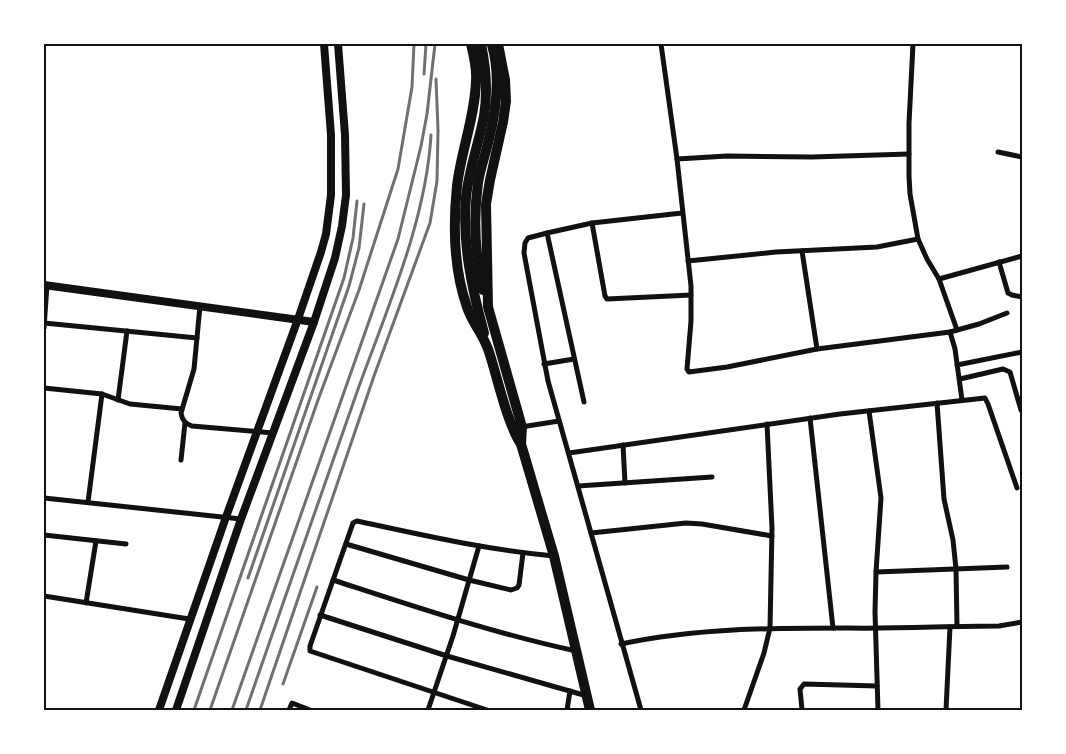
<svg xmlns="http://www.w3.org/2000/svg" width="1066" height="754" font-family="'Varela Round',sans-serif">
	<rect width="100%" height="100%" fill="#fff"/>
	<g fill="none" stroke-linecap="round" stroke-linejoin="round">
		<g stroke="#111" stroke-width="5">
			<polyline points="661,44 677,159 691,286 691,321 687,369 689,372 727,367 817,349 950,332 979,324 1007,313"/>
			<polyline points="913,44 909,123 909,176 910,194 918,239 927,259 939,279 1022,256"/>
			<polyline points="998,152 1022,157"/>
			<polyline points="677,159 727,156 812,157 909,154"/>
			<polyline points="592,223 605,296 607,299 691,295"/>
			<polyline points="547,233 584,402"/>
			<polyline points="802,251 817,349"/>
			<polyline points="688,261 776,252 877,247 918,239"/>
			<polyline points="999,262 1008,293 1012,295 1022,297"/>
			<polyline points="939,279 957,330"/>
			<path d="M200 306 194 369 181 413C182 420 185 424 192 426L273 433"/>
			<polyline points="44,323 197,338"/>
			<polyline points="44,328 47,285"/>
			<polyline points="950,332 955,349 962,400"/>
			<polyline points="544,364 574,359"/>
			<polyline points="957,365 1022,352"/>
			<polyline points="960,379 1003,369 1010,372 1021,410"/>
			<polyline points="44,388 102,394 130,404 182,409"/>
			<polyline points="118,400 127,331"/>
			<polyline points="937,403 944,499 953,540 956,569 957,626"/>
			<polyline points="869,411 881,498 876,572 875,612 878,710"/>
			<polyline points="810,418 833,628"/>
			<polyline points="521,427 559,421"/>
			<polyline points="623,445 625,483"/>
			<polyline points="569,453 840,414 985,398 988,404 1017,488"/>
			<polyline points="181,460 185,423"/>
			<polyline points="578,486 712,477"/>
			<polyline points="44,498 241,519"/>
			<polyline points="88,502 102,394"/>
			<polyline points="591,533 686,523 702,524 772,536"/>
			<polyline points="44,535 126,544"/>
			<polyline points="346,544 469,580 511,590 517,588 519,585 523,553"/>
			<polyline points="876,572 1007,567"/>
			<path d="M333 580C413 606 493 633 576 651"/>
			<polyline points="44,596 189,619"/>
			<polyline points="86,603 96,541"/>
			<polyline points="320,615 447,656 587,696"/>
			<path d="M621 644C696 628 771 628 847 628 898 629 948 626 999 626L1022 622"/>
			<polyline points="289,710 292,703 310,710"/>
			<polyline points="428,710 453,636 479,546"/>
			<path d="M487 710 310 651V646L353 523 357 521C422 535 487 550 554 556"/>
			<polyline points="567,710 570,691"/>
			<polyline points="641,710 548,381 524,253 525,243 528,238 547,233 592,223 682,213"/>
			<polyline points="744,710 764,653 770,628 772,528 767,424"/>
			<polyline points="802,710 800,689 804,684 877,686"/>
			<polyline points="946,710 950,627"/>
		</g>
		<g stroke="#111" stroke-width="8">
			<polyline points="44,285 314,322"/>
			<polyline points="159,710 226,517 298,319 321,252 326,234 331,195 331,135 324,44"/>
			<polyline points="176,710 241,519 314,322 335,258 342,226 346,195 345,135 338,44"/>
		</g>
		<g stroke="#111" stroke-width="10">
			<path d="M471 44C474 56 477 69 476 81 475 117 461 151 457 186 453 225 454 270 467 307 473 325 485 336 490 355 498 380 507 423 521 444L554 556 590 710"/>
			<path d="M481 44C486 68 488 91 484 116 479 143 469 169 466 197 462 243 472 289 484 333"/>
			<polyline points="498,44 505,80 506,101 503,122 490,180 486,204 488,307 522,427 521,444"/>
			<path d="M483 290C475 255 473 219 478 183 480 169 485 156 488 143 496 112 501 76 492 45"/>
		</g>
		<g stroke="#707070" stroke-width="3">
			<polyline points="424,74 426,44"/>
			<polyline points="248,578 349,286 359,248 364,204"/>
			<polyline points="283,684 317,587"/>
			<polyline points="194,710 344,278 353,238 357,201"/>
			<polyline points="210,710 318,400 359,290 398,169 412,87 414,44"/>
			<polyline points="232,710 398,239 421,146 427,114 435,44"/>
			<path d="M246 710C283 604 319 498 357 392 386 311 426 222 431 135"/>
			<polyline points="260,710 374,376 430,223 437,181 438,130 436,79"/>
		</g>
	</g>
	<rect width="1066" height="754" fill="none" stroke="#ffffff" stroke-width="90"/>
	<rect x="45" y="45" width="976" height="664" fill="none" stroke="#111" stroke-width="2"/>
</svg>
